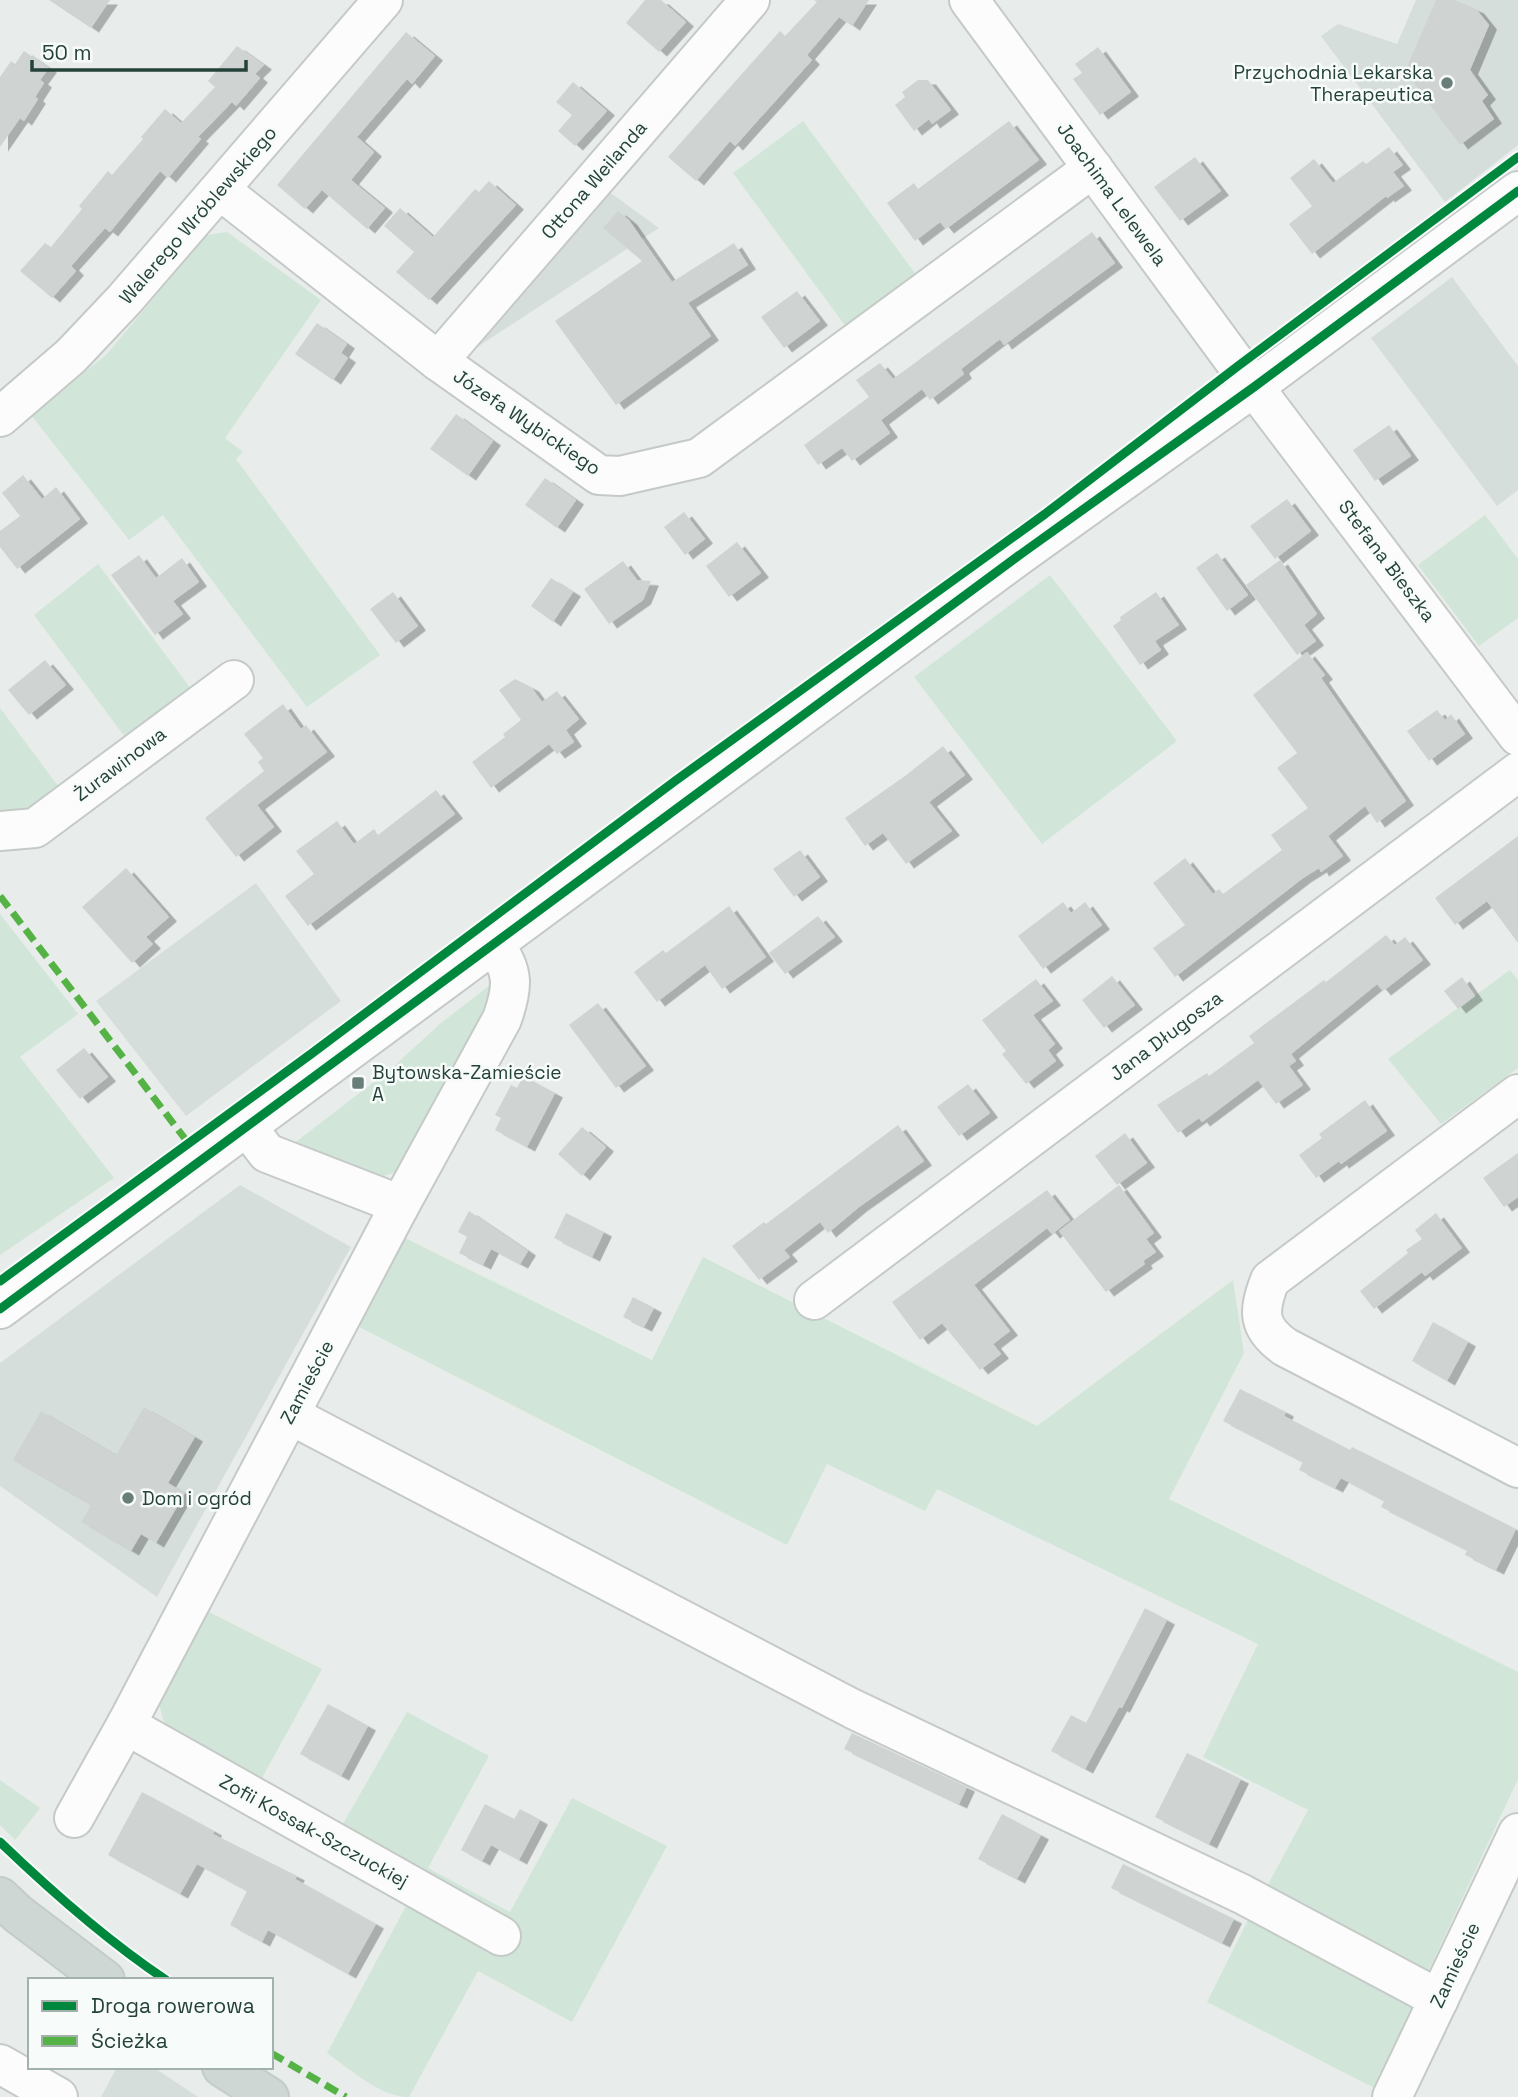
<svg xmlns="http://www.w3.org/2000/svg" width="1518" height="2097" font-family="'Space Grotesk',sans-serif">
	<defs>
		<filter id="shadow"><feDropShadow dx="8" dy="4.5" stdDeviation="0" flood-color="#0004"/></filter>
	</defs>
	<rect width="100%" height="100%" fill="#e8edeb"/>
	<g fill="#d6dedb">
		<polygon points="1416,0 1518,0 1518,145 1445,202 1321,36 1338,24 1397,44"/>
		<polygon points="608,191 659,228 459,359"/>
		<polygon points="1452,277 1518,366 1518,490 1497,506 1371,338"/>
		<polygon points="256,883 341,1001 186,1116 96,1001"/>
		<polygon points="240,1185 351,1247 157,1597 0,1486 0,1363"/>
		<polygon points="117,2067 153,2067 198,2097 101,2097"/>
	</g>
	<g fill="#d1e6d8">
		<polygon points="803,121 920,280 849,331 733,173"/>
		<polygon points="227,232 321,300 225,438 243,452 236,459 380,655 307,707 163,515 129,540 31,415 106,355 207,235"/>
		<polygon points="1485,515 1518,559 1518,618 1479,646 1418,565"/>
		<polygon points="98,564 191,689 125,737 34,615"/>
		<polygon points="1050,575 1177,741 1042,844 914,677"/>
		<polygon points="0,708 58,786 11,822 0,820"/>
		<polygon points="0,914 78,1014 20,1057 114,1178 0,1255"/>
		<polygon points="1510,970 1518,980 1518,1068 1441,1124 1388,1059"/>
		<polygon points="494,982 497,996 411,1158 394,1173 380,1177 288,1148 392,1068 441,1023"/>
		<polygon points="405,1238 652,1360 703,1257 1037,1426 1233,1280 1244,1353 1169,1499 1518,1672 1518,1779 1427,1974 1264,1892 1308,1810 1203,1757 1258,1644 937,1489 925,1511 827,1464 787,1545 357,1326"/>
		<polygon points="207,1611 322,1669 262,1778 165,1726 157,1697"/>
		<path d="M407 1712 489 1756 428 1868 510 1912 572 1798 667 1846 572 2022 478 1971 409 2097C380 2097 350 2069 327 2053L406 1906 325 1861 344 1822Z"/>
		<polygon points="0,1780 40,1808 15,1840 0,1825"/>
		<polygon points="1253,1910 1421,2002 1378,2090 1207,2002"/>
	</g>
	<g fill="#cfd4d2" filter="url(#shadow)">
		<polygon points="49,0 110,0 91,28"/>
		<polygon points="645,0 661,0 686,22 659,52 626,23"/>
		<polygon points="814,0 869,0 852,26 839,17 807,55 812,60 735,146 730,141 696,181 668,157 780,31 785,36 817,2"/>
		<polygon points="1436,0 1455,0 1476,9 1489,25 1470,70 1488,95 1482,101 1494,119 1460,145 1405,71"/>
		<polygon points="406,32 435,56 412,84 407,79 357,137 374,152 351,180 385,208 367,229 322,190 305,209 277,185"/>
		<polygon points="237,46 264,65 255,74 260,78 236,106 232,102 198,137 201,139 168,178 160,171 110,232 105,228 71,266 76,271 52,298 20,271 45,243 51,247 82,209 79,206 108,171 112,175 143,139 141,137 165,109 181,123 215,87 208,81"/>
		<polygon points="1098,47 1131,92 1100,115 1073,79 1082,73 1075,64"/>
		<polygon points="24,51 49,68 40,80 44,83 35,97 38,99 24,121 20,118 0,147 0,77 11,61 15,64"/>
		<polygon points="918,80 928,80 951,110 932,124 929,119 914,131 895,105 905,97 902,92"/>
		<polygon points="573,82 607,111 575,146 558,131 572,115 556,102"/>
		<polygon points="1009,121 1039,160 946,229 940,222 915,241 887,203 914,183 918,189"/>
		<polygon points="1389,147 1403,165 1393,172 1404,186 1387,198 1386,196 1312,254 1289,224 1312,206 1290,178 1314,159 1333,183 1363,161 1366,164"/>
		<polygon points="1195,157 1221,191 1180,221 1154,187"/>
		<polygon points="489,181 516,205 429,300 396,272 414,252 384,226 400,208 433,237 475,189 479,192"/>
		<polygon points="618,211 629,220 672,282 734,243 748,265 688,303 711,336 616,405 555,321 642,261 603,228"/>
		<polygon points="1092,232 1115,263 1004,345 1000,339 961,369 964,374 930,400 922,389 881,420 890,433 852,461 842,448 818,465 804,445 869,397 856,380 880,363 893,379"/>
		<polygon points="797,291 820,321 784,348 761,317"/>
		<polygon points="317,323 347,344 341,353 348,358 333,380 295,354"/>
		<polygon points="456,414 493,441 468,476 430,449"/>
		<polygon points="1389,425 1411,456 1375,481 1353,450"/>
		<polygon points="23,475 42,499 56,487 80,519 17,569 0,547 0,531 20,516 2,493"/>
		<polygon points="545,478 576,500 557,528 525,505"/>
		<polygon points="1287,499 1311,531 1275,559 1250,526"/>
		<polygon points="684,512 705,539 685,555 664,527"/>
		<polygon points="737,542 761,573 729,597 706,566"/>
		<polygon points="1217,553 1248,595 1227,611 1196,568"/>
		<polygon points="139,555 156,578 182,558 199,582 173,601 183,614 155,635 111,575"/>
		<polygon points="1280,560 1317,614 1304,625 1316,641 1297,655 1246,585"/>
		<polygon points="623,561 637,580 651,581 643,600 609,624 584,589"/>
		<polygon points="551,578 573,592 553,622 531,606"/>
		<polygon points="393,592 418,626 396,643 370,609"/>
		<polygon points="1156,592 1179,625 1155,641 1161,650 1140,665 1113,626 1121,620 1120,617"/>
		<polygon points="1307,652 1325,675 1321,678 1406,801 1377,823 1365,806 1328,836 1343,856 1321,872 1319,868 1303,878 1175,977 1153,948 1185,925 1153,883 1185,858 1213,894 1219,889 1223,894 1282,850 1271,835 1308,808 1277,768 1297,753 1253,695"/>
		<polygon points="45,660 66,685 29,715 8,690"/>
		<polygon points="515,679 531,687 542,702 557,691 579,719 566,730 574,742 557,754 549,744 491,788 472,762 505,737 503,734 521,720 499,690"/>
		<polygon points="283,704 301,729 306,725 327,752 257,805 274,827 236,857 205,818 264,771 258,762 263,758 244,734"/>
		<polygon points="1437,710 1445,720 1451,714 1465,734 1429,761 1407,731"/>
		<polygon points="943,746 965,775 929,802 952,831 906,864 883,833 865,846 845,818 905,776"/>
		<polygon points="436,790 455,814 308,926 285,896 314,874 296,851 337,821 354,844 374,829 378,835"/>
		<polygon points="1518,836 1518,943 1487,901 1455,925 1435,898"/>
		<polygon points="800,850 820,877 794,897 773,869"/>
		<polygon points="126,868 169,917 146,937 153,944 132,963 82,907"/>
		<polygon points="1063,902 1071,913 1085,902 1102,925 1043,969 1018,936"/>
		<polygon points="729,906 766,957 722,989 705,965 657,1002 634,972 663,950 666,953"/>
		<polygon points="818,916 835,937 785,974 769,953"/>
		<polygon points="1386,935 1395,945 1405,937 1423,960 1383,991 1377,984 1291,1054 1296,1061 1289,1066 1303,1085 1276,1104 1258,1080 1202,1122 1199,1118 1178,1133 1157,1105 1207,1073 1209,1076 1254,1043 1249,1036 1324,980 1326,982"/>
		<polygon points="1112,976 1135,1005 1104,1028 1082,1000"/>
		<polygon points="1462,977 1475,996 1458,1009 1444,991"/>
		<polygon points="1036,979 1053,1001 1033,1015 1055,1044 1048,1050 1056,1061 1026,1084 1002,1054 1006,1051 982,1020"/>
		<polygon points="598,1003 646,1066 616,1088 569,1025"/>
		<polygon points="84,1048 108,1077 80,1099 56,1070"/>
		<polygon points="523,1076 555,1093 527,1147 495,1130 501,1118 495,1115 511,1085 517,1088"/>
		<polygon points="968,1084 990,1113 959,1136 937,1107"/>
		<polygon points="1365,1100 1387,1131 1341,1164 1339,1161 1316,1178 1299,1155 1322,1138 1319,1134"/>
		<polygon points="898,1125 924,1161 859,1207 828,1233 820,1222 784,1250 790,1257 759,1280 732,1246 764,1222 766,1224"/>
		<polygon points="582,1127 606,1147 582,1176 558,1154"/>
		<polygon points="1125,1133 1147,1163 1117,1185 1095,1156"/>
		<polygon points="1518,1153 1518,1197 1504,1207 1483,1178"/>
		<polygon points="1119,1185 1154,1233 1146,1239 1156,1252 1143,1261 1145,1264 1106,1292 1059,1231"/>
		<polygon points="1047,1190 1070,1220 1052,1234 1047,1228 974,1285 1010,1331 993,1344 1001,1354 980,1370 942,1323 920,1340 892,1302"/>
		<polygon points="469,1211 528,1251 520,1264 491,1249 483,1265 459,1253 467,1237 458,1232"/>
		<polygon points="566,1213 604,1232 592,1257 554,1238"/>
		<polygon points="1436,1213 1462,1248 1425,1276 1422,1272 1374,1309 1360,1291 1408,1253 1406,1250 1422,1239 1415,1230"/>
		<polygon points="633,1297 654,1308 644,1327 623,1317"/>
		<polygon points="1433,1322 1468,1342 1447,1381 1412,1361"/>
		<polygon points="1240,1389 1286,1412 1284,1416 1350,1450 1352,1447 1516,1529 1496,1570 1465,1555 1467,1550 1381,1507 1384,1501 1341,1478 1335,1488 1299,1470 1303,1462 1223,1421"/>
		<polygon points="144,1407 195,1437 168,1483 185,1493 156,1543 141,1534 131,1551 81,1522 91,1505 13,1460 41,1411 116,1455"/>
		<polygon points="1145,1608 1167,1620 1122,1708 1119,1707 1085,1769 1051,1751 1071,1715 1086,1723"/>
		<polygon points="328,1704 368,1726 341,1776 300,1754"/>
		<polygon points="852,1733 967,1787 959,1804 844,1749"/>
		<polygon points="1187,1753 1241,1779 1209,1844 1155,1817"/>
		<polygon points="142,1792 214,1831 213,1834 297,1876 295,1879 376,1924 348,1974 268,1930 262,1942 230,1925 247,1891 197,1864 180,1894 108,1855"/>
		<polygon points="485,1804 514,1819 520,1809 540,1820 519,1860 491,1845 482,1861 461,1850"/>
		<polygon points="1002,1814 1041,1835 1017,1879 978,1859"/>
		<polygon points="1123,1864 1234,1919 1222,1943 1111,1888"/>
	</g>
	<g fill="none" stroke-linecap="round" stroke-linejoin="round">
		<g stroke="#c5cac8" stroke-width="42">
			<g id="minor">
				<polyline points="969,0 1238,366 1518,736"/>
				<polyline points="220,190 438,361 599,475 620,476 699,458 1093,168"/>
				<polyline points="438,361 750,0"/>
				<polyline points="0,417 71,356 124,300 383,0"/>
				<polyline points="0,831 35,828 234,680"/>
				<path d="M1518 1094 1270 1280C1258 1311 1257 1327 1285 1347L1518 1468"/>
				<polyline points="247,1127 267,1153 388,1200 399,1207"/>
				<polyline points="814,1300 1518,772"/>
				<polyline points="0,1309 1021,554 1254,387 1518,191"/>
				<polyline points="290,1415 853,1709 1242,1894 1439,1999"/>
				<polyline points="126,1725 501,1936"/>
				<path d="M74 1818 126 1725 399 1207 502 1019C513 988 515 970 493 944"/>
				<polyline points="0,2064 58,2097"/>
				<polyline points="1392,2097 1518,1833"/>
			</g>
		</g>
		<g stroke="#c3ccc9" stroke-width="42">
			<g id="major">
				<polyline points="0,1897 18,1914 105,1980"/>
				<polyline points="222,2067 269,2097"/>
			</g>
		</g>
		<use href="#minor" stroke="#fcfcfc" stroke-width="38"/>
		<use href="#major" stroke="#cfd7d5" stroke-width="38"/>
		<g stroke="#55b346" stroke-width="7" stroke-dasharray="14 7" stroke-linecap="butt">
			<polyline points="0,896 189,1144"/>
			<polyline points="271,2053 346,2097"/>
		</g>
		<g stroke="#f7fbf9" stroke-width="13">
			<g id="cycleway">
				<polyline points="0,1281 311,1054 675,781 1045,514 1238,366 1518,157"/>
				<polyline points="0,1309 1021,554 1254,387 1518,191"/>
				<path d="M0 1842C52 1892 106 1940 166 1980"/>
			</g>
		</g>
		<use href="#cycleway" stroke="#00873e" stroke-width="9"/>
	</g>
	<g fill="#697e78" stroke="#f7fbf9" stroke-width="2.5">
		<circle cx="1447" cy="83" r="7"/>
		<rect x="351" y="1076" width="14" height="14" rx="3.5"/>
		<circle cx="128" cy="1498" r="7"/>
	</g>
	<g text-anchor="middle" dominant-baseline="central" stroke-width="5" stroke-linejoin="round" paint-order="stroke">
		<g font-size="19" fill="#24423a" stroke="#f7fbf9" text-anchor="start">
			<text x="1433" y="72" text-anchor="end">Przychodnia Lekarska<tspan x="1433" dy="22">Therapeutica</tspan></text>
			<text x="372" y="1072">Bytowska-Zamieście<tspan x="372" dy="22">A</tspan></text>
			<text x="142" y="1498">Dom i ogród</text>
		</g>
		<g font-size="19" fill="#24423a" stroke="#f7fbf9">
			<text transform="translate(594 180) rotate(-49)">Ottona Weilanda</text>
			<text transform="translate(1112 194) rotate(54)">Joachima Lelewela</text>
			<text transform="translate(198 215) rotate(-49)">Walerego Wróblewskiego</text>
			<text transform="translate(527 422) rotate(34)">Józefa Wybickiego</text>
			<text transform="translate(1387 561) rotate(53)">Stefana Bieszka</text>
			<text transform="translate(120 764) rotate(-37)">Żurawinowa</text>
			<text transform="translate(1166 1036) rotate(-37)">Jana Długosza</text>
			<text transform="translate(307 1382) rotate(-62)">Zamieście</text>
			<text transform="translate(314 1831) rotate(29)">Zofii Kossak-Szczuckiej</text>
			<text transform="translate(1455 1965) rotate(-65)">Zamieście</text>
		</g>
	</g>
	<rect x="28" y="1978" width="245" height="91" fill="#f7fbf9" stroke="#a3b1ad" stroke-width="2"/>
	<rect x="42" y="2001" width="35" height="10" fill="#00873e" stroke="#a3b1ad" stroke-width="2"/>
	<text x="91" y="2013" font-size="21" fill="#24423a">Droga rowerowa</text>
	<rect x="42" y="2036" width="35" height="10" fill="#55b346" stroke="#a3b1ad" stroke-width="2"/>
	<text x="91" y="2048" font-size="21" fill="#24423a">Ścieżka</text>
	<path d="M32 60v10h214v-10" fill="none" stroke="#24423a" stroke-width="3.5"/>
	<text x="42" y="60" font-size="21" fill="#24423a" stroke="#f7fbf9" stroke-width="5" paint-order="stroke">50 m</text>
</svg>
